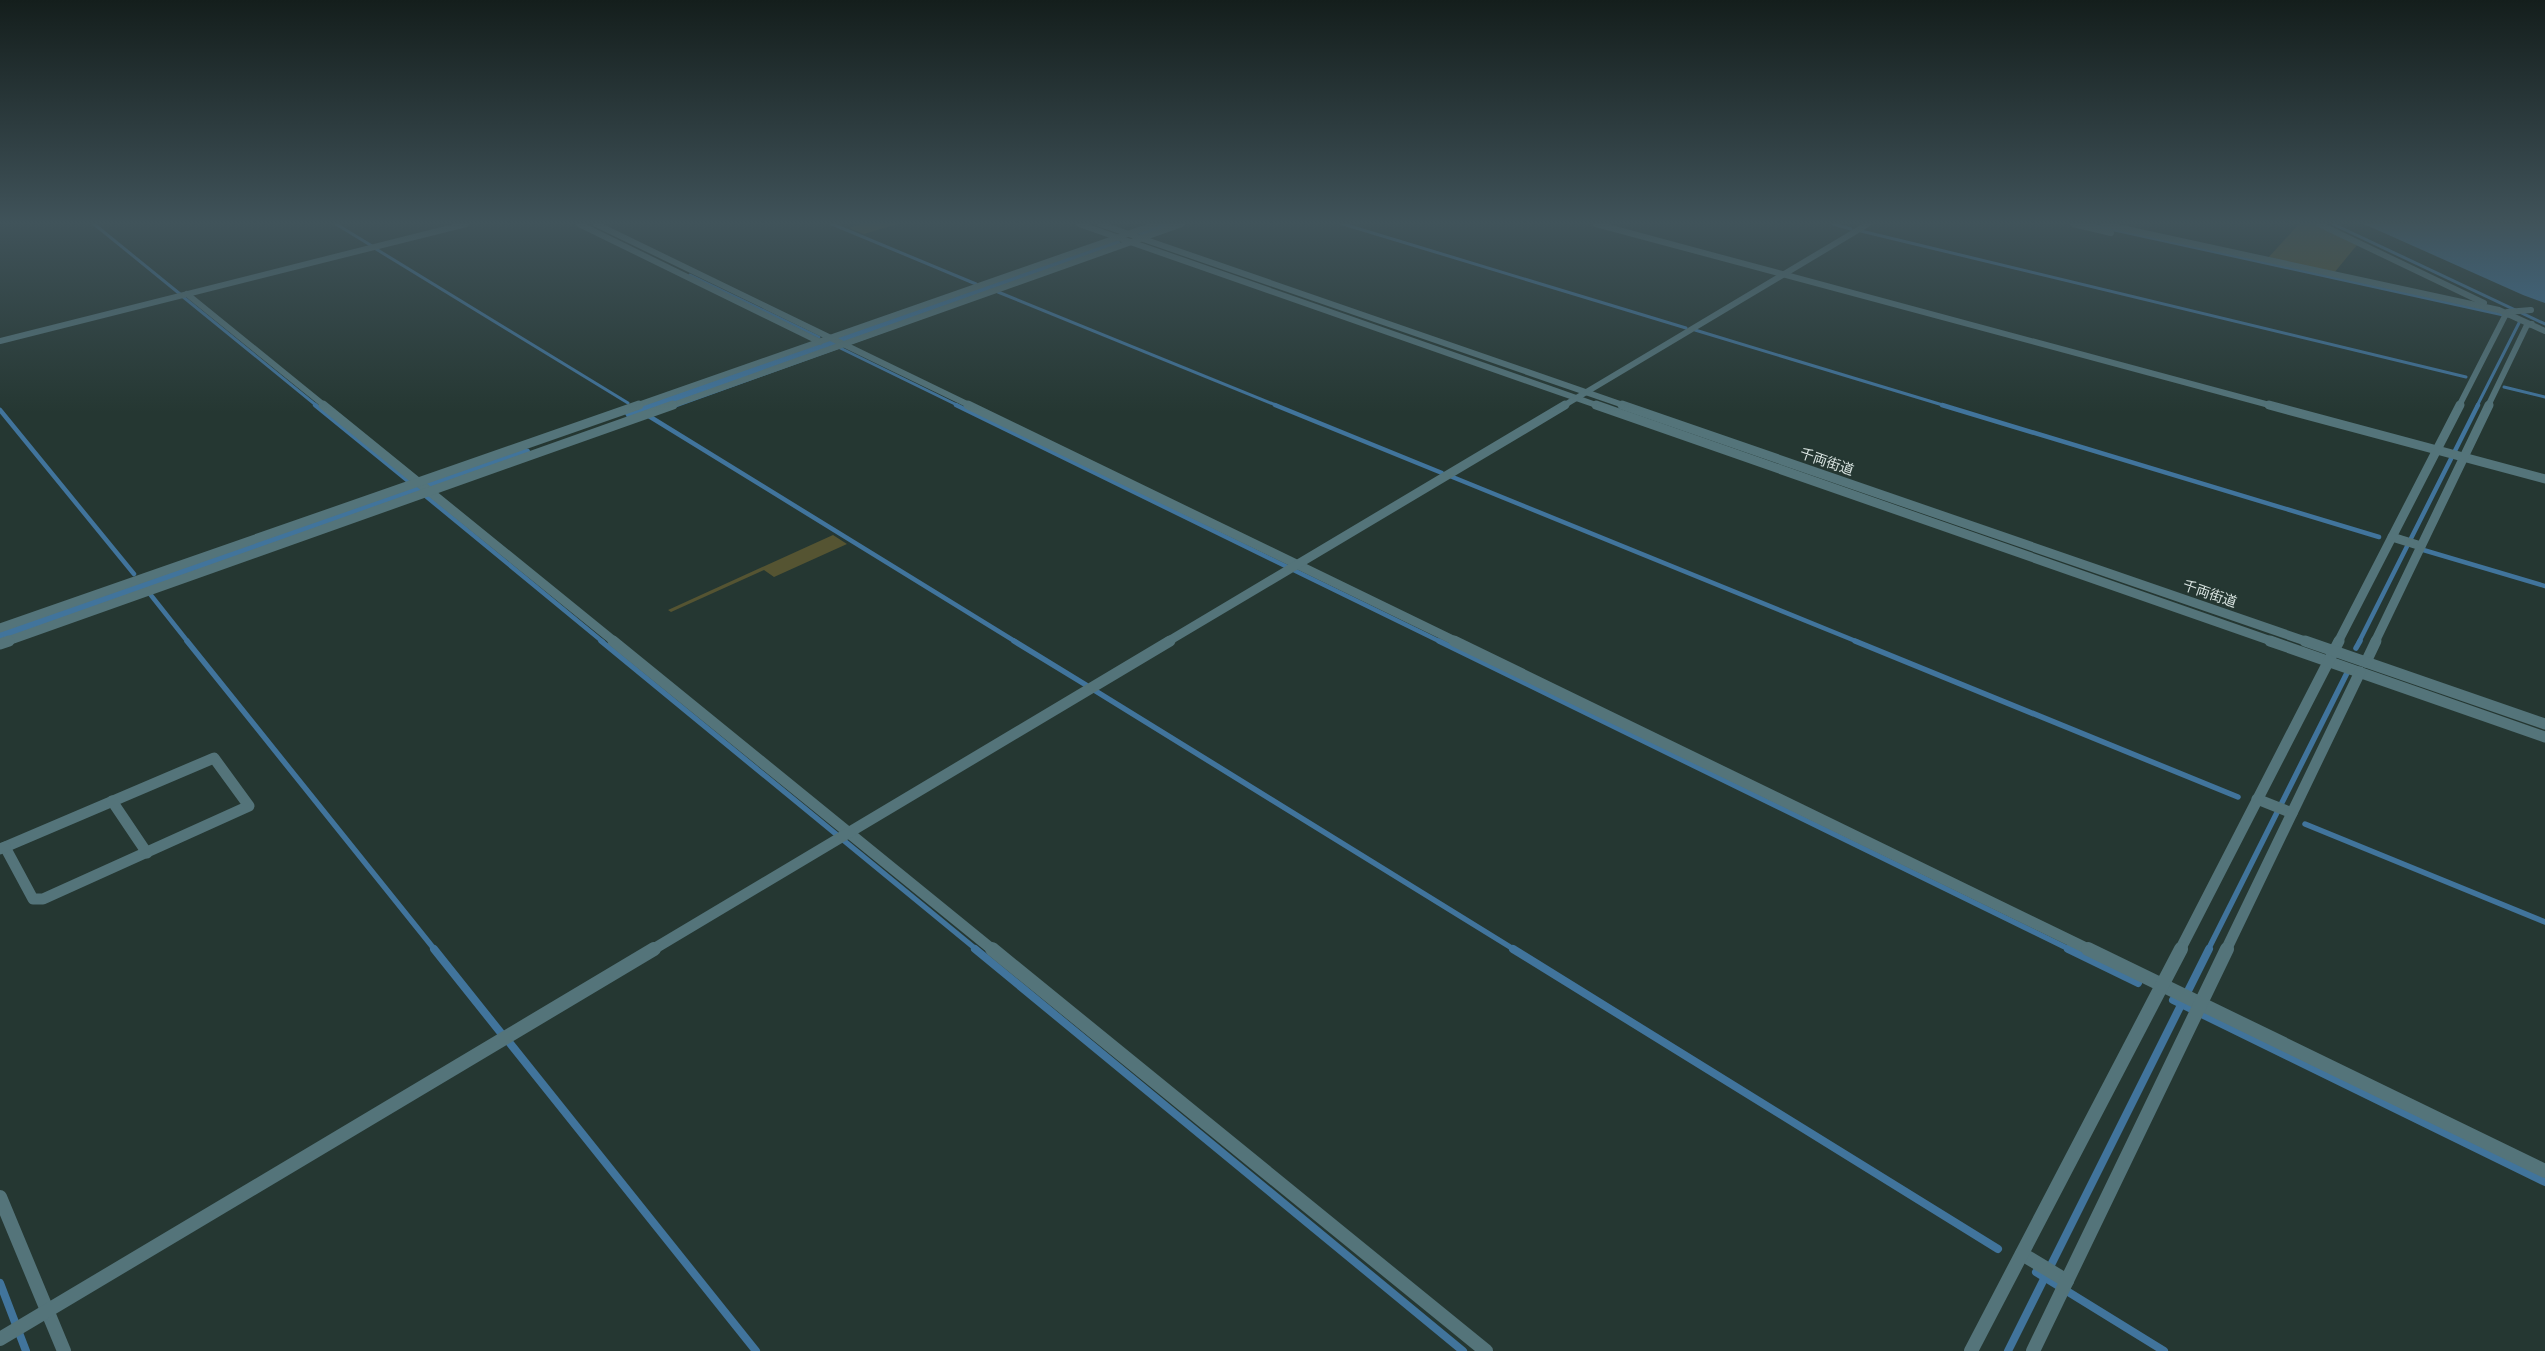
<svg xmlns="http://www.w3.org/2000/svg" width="2545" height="1351" font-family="'Noto Sans','Noto Sans JP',sans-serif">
	<rect width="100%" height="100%" fill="#253732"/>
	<g fill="#555432">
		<polygon points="862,224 897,224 864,234 849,228"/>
		<polygon points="2299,224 2316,224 2357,245 2334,273 2267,259"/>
		<polygon points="833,535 847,544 774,577 764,570 671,612 668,610"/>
	</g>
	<polygon fill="#41749c" points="2364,224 2545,224 2545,303 2523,295"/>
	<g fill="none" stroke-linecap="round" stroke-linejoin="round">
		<g stroke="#41749c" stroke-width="3">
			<polyline points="94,224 180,294"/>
			<polyline points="336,224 372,246"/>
			<polyline points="832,224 976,284"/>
			<polyline points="1343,224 1686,328"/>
			<polyline points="1833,224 1851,229"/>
			<polyline points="2087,224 2508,316"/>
			<polyline points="2333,224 2545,324"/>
			<polyline points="1861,231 2466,377"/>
			<polyline points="376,249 628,403"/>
			<polyline points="690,275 819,337"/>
			<polyline points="998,292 1278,406"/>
			<polyline points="182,296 317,406"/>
			<polyline points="1695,330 1946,406"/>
			<polyline points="830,343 959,406"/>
			<polyline points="2504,387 2545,397"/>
			<polyline points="2477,406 2520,321 2516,319"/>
		</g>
		<g stroke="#41749c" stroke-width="4.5">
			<polyline points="315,405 407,480"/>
			<polyline points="956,405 1441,642"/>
			<polyline points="1275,405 1442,473"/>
			<polyline points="1942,405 2379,537"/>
			<polyline points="0,410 134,574"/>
			<polyline points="639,410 1016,642"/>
			<polyline points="1450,476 1858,642"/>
			<polyline points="416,488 603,642"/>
			<polyline points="2420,549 2545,586"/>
			<polyline points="150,594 188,642"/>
			<polyline points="2359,642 2478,405"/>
		</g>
		<g stroke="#41749c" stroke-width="5.5">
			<polyline points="187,641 435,950"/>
			<polyline points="601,641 977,950"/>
			<polyline points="1014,641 1086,685"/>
			<polyline points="1439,641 2071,950"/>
			<polyline points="1855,641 2238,797"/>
			<polyline points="2356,648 2360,641"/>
			<polyline points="1094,690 1515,950"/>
			<polyline points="2305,824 2545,922"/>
			<polyline points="2208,950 2348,671"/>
		</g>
		<g stroke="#41749c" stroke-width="8">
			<polyline points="434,949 501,1033"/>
			<polyline points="975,949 1463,1351"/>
			<polyline points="1513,949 1998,1249"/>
			<polyline points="2068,949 2138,983"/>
			<polyline points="2173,1000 2545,1182"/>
			<polyline points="509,1042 756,1351"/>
			<polyline points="2036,1272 2164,1351"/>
			<polyline points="0,1283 26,1351"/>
			<polyline points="2008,1351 2209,949"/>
		</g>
		<g fill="#41749c" fill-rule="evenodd">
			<polygon points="1154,224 1178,224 1176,227 1145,238 1137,233 1139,229"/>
			<polygon points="1113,239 1119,240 1121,244 1119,248 644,419 636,420 628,419 625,414 628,409"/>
			<polygon points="521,447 529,449 532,454 529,459 0,646 0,629"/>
		</g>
		<g stroke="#54747a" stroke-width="6">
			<polyline points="579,224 820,342"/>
			<polyline points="596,224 971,406"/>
			<polyline points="1079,224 1599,406"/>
			<polyline points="1596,224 2273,406"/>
			<polyline points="2073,224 2111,233"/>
			<polyline points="2103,224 2499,310 2545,331"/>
			<polyline points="2319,224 2484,303"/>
			<polyline points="187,294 325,406"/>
			<polyline points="0,341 466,224"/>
			<polyline points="635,406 1156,224"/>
			<polyline points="670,406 1182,224"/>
			<polyline points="1563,406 1868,224"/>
			<polyline points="2459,406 2507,312 2531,310"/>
			<polyline points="2488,406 2527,325 2532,324"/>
		</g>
		<g stroke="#54747a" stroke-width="9">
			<polyline points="323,405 615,642"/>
			<polyline points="968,405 1457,642"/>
			<polyline points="1596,405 2274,642"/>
			<polyline points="2269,405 2545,479"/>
			<polyline points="2392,537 2421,546"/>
			<polyline points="0,628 639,405"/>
			<polyline points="5,642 673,405"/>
			<polyline points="1167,642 1565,405"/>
			<polyline points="2338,642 2460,405"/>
			<polyline points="2375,642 2489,405"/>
		</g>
		<g stroke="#54747a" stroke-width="11">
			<polyline points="613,641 993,950"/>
			<polyline points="1454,641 2090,950"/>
			<polyline points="2270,641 2545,737"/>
			<polyline points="0,644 9,641"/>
			<polyline points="2366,662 2376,641"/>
			<polygon points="214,758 249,806 43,899 33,899 5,847"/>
			<polyline points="2257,799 2292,813"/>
			<polyline points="112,801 147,853"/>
			<polyline points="0,849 5,847"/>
			<polyline points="652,950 1170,641"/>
			<polyline points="2180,950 2339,641"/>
			<polyline points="2226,950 2360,672"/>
		</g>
		<g stroke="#54747a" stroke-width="14">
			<polyline points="992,949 1486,1351"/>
			<polyline points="2088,949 2545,1171"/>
			<polyline points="0,1197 64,1351"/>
			<polyline points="2022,1254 2067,1281"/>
			<polyline points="0,1339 654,949"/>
			<polyline points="1971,1351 2181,949"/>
			<polyline points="2033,1351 2227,949"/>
		</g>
		<polyline stroke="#54747a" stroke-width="6" points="1100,224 1626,406"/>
		<polyline stroke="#54747a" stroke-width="9" points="1622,405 2308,642"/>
		<polyline stroke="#54747a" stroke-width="11" points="2305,641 2545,724"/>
	</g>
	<linearGradient id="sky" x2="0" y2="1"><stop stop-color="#141e1c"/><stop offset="0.54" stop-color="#40535a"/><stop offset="1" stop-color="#40535a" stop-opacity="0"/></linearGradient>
	<rect width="2545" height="413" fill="url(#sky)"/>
	<g text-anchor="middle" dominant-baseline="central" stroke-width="4" stroke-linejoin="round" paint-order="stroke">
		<g font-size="14" fill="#d8e3e0" stroke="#253732">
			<text transform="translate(1827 461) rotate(19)">千両街道</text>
			<text transform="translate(2210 593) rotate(19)">千両街道</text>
		</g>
	</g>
</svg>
